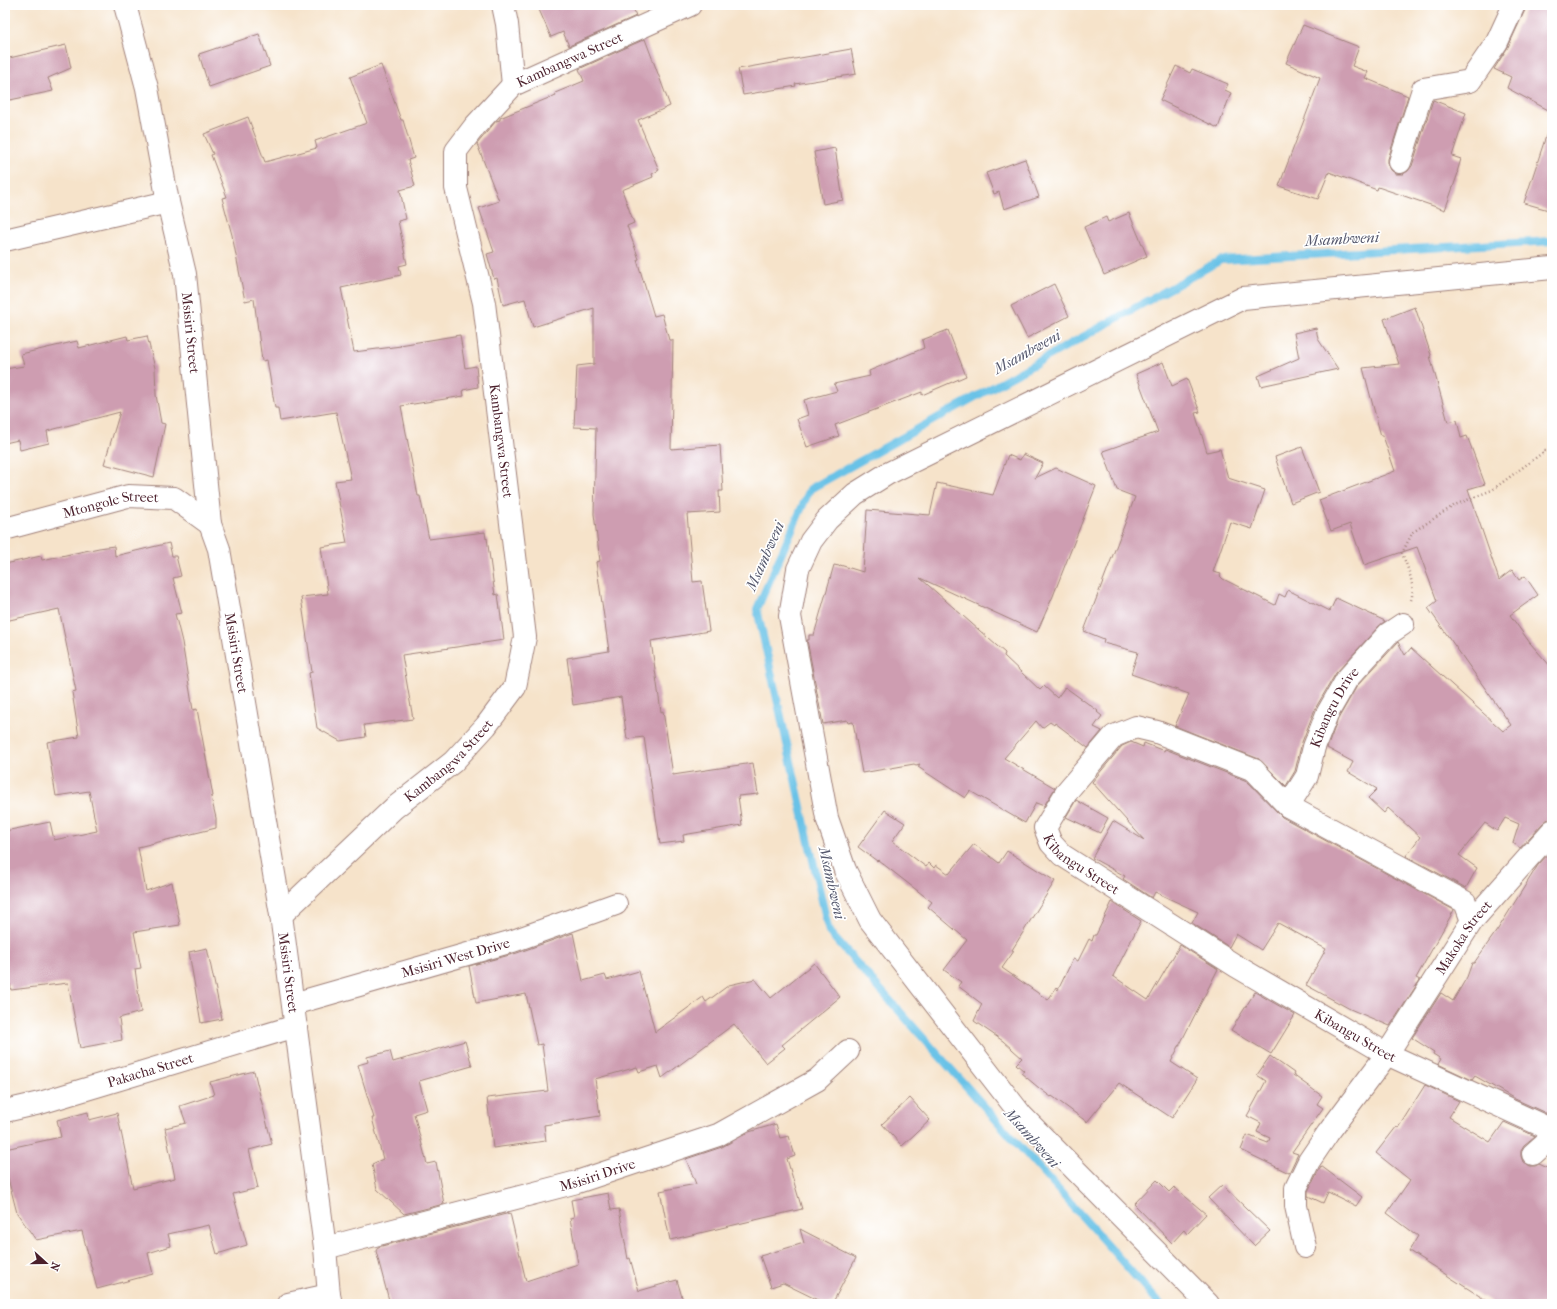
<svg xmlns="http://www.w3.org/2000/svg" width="1557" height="1309" font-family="'IM FELL French Canon',serif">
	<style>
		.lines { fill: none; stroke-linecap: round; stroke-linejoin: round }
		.stream { stroke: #69c2e7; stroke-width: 8 }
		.building { fill: #ce9db1 }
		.minor-casing { stroke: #a0817a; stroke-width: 24 }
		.path { stroke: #a0817a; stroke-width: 2.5; stroke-dasharray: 1 3; stroke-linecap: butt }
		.minor { stroke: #fff; stroke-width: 22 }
		.labels { text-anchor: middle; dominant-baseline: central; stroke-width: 3.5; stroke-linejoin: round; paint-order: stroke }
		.street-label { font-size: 14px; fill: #4a1f2b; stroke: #fff }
		.water-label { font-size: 15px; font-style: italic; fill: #55586d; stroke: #fff }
	</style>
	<rect width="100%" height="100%" fill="#fff"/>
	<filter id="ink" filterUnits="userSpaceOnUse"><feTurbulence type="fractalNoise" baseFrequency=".025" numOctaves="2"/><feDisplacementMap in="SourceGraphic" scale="8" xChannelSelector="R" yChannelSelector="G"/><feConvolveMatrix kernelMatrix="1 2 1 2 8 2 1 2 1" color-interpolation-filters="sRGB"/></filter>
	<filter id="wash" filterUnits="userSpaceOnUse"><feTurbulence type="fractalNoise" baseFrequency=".012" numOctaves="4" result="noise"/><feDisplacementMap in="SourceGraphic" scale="16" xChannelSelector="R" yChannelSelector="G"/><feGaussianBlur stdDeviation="0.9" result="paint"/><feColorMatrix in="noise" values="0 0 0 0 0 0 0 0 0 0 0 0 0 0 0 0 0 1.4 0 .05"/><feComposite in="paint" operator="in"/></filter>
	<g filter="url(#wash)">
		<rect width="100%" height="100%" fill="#f6e3ca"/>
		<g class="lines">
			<path class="stream" d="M1160 1304 829 932 757 609 810 489 1221 260 1552 241"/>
		</g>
		<g id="blocks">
			<path class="building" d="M537 5H632L636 16 569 46 563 32 551 37Z
				M1526 5H1552V112L1507 88 1511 77 1494 69 1508 47 1525 10Z
				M1303 25 1359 47 1352 66 1368 72 1365 78 1408 96 1388 159V164L1391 170 1396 174H1403L1408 171 1412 166 1433 100 1466 113 1452 156 1461 159 1457 172 1458 173 1445 210 1378 187 1377 190 1329 172 1318 199 1279 186 1320 78 1286 63Z
				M259 34 270 66 209 87 199 54Z
				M645 39 670 106 638 120 659 170 652 174 653 177 622 190 634 223 627 226 639 259 637 260 654 316 662 314 669 340H673L671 449 720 445 723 491H719L720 512 687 514 693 582 702 581 709 631 651 641 661 712 663 711 673 775 753 763 758 794 738 796 742 825 683 835 684 841 660 844 644 737 627 739 621 697 573 705 567 658 609 651 596 562 600 561 594 514 596 428 574 427 577 366 594 364V308L533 327 525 299 503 305 497 278 494 279 487 254 494 252 479 208 499 201 477 144 496 121 500 120V118L556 95 555 93 584 81 579 69Z
				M66 45 71 68 48 78 53 91 10 100 5 79V59Z
				M851 49 856 74 795 84 796 86 743 95 738 69Z
				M381 65 401 120H403L414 158 408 160 415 186 400 190 406 219 398 221 407 264 399 266 401 275 341 288 354 352 401 346 400 345 460 335 465 368 476 366 478 387 463 390 464 396 401 406 418 496H420L429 539 485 532 486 539 487 538 495 595 498 594 504 640 402 655 413 719 364 725 366 737 340 741 317 728 309 673 312 672 301 597 328 594 321 547 347 543 335 481 351 479 336 412 280 421 278 408H275L267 360 262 361 254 299 245 301 232 235 222 198 227 197 211 155 213 154 204 134 248 117 265 162 317 148 315 141 367 123 350 77Z
				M1176 66 1190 73 1192 69 1228 84 1225 90 1231 93 1218 128 1160 100Z
				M1548 130 1552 131V211L1524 203Z
				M835 148 843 200 823 204 814 152Z
				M1025 159 1039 197 1004 209 999 192 994 194 986 173Z
				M1129 213 1147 256 1104 275 1084 227 1106 217 1108 222Z
				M1054 284 1069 316 1027 338 1011 306Z
				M1415 307 1431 355 1430 356 1448 422 1457 420 1461 438 1467 436 1485 484 1468 489 1499 580 1512 570 1519 580 1525 576 1538 595 1510 615 1530 643 1552 668V819H1548L1543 823 1520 848 1513 843 1519 824 1505 818 1497 831 1485 823 1459 855 1477 868 1466 888 1406 856 1420 837 1388 808 1384 813 1368 798 1377 789 1348 772 1353 762 1327 748 1338 719 1357 686 1398 642 1405 655 1411 648 1503 731 1511 725 1428 608 1437 601 1417 547 1364 565 1350 524 1331 531 1319 500 1395 471 1383 436H1381L1363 368 1399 364 1384 319Z
				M1316 328 1318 339 1338 369 1261 386 1258 376 1299 358 1294 333Z
				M948 330 966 376 922 395V392L835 425 839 436 807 447 797 419 808 415 804 400 837 391 834 384 870 376 869 371 924 348 922 340Z
				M127 336 128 340 147 336 155 368 156 395 161 423 165 424 154 477 104 464 120 412 47 431 49 443 20 450 18 440 5 443V369L24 366 21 354 77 341 79 348Z
				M1163 362 1172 386 1187 379 1200 412 1195 413 1207 452 1220 449 1228 478 1265 490 1252 529 1230 522 1213 572 1221 574 1220 576 1223 579 1275 605 1279 594 1285 597 1288 590 1330 611 1336 598 1385 621 1379 626 1336 673 1315 709 1302 742 1295 771 1286 786 1259 759 1175 726 1189 694 1131 674 1138 652 1103 643 1104 639 1084 631 1135 497 1117 490 1103 451 1158 432 1136 374Z
				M1302 447 1319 492 1291 503 1275 457Z
				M1023 454 1043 463 1035 478 1056 468 1096 486 1053 596 1037 632 920 578 1005 653 1004 656 1040 690 1044 686 1057 698 1065 687 1098 711 1097 712 1102 716 1094 727 1102 731 1088 748 1055 723 1054 725 1050 722 1042 728 1036 721 1004 758 1055 788 1044 806 1036 803 1025 823 970 791 965 798 918 767 920 764 916 765 914 764 862 773 853 722 848 723 847 720 823 724 807 640H809V635H814L834 565 839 566 840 565 863 572 867 510 930 515 937 483 993 495 1008 455 1020 460Z
				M169 543 172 556H176L181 576 173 578 182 613 175 614 182 642 193 710 197 709 213 796 211 797 216 818V828L138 847 146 891 172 882 180 925 134 932 141 968 135 969 141 1012 119 1018 122 1040 80 1048 68 983 11 990 10 984 5 985V831L50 822 54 840 97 831 89 791 56 796 47 742 79 737 72 692 76 691 59 609 5 621V564L41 556 42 560 99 548 114 546 115 556Z
				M1131 742 1143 747 1144 743 1164 751 1165 749 1247 781 1282 817 1454 910 1416 978 1420 980 1390 1026 1350 1009 1306 985 1326 949 1278 923 1261 950 1236 934 1229 947 1192 923 1198 912 1155 892 1152 898 1123 879 1125 876 1092 858 1113 821 1144 840 1092 782 1122 746Z
				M1076 800 1108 818 1100 833 1066 817Z
				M885 810 905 823 892 841 926 867 929 863 934 868 936 865 949 874 974 844 999 863 1007 851 1055 881 1012 950 1014 951 1002 968 1048 1000 1056 988 1058 990 1073 959 1078 961 1089 939 1092 941 1094 935H1096L1112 902 1141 921 1113 976 1148 1000 1180 945 1218 969 1171 1062 1197 1079 1172 1118 1119 1083 1087 1122 1052 1096 1051 1097 1039 1088 1021 1073 1024 1071 1016 1064 1022 1058 1003 1041 974 1021 982 1004 958 986 961 982 944 970 967 940 928 907 932 902 878 860 877 861 858 847Z
				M1552 850V1111L1550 1115 1515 1099 1475 1076 1472 1080 1438 1064 1441 1059 1433 1054 1434 1052 1412 1038 1441 993 1453 1001 1467 977 1472 963H1474L1498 929 1538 865Z
				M573 933 583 981 605 975 607 980 639 971 655 1032 703 997 706 1002 729 985 755 979 771 998 814 963 840 997 782 1045 785 1048 766 1063 734 1024 662 1078 658 1066 639 1072 637 1067 595 1079 600 1116 544 1125 546 1141 493 1148 487 1098 548 1091 542 1044 537 1045 526 994 476 1003 469 966 517 953Z
				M207 948 222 1019 201 1023 189 952Z
				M1255 992 1295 1015 1271 1054 1231 1030Z
				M465 1041 472 1066 419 1081 427 1110 414 1114 427 1164 436 1162 444 1204 404 1214 377 1189 372 1164 383 1159 372 1118H374L358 1065 368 1062 367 1057 390 1051 393 1062Z
				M1270 1056 1294 1073 1293 1075 1322 1096 1317 1104 1323 1108 1292 1152 1298 1154 1289 1173 1241 1150 1247 1135 1268 1143 1270 1138 1257 1132 1261 1123 1247 1116 1266 1081 1257 1075Z
				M254 1071 272 1144 249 1150 258 1188 233 1194 247 1245 217 1254 209 1225 168 1234 171 1246 148 1253 153 1274 97 1289 82 1231 36 1240 17 1213 5 1167V1149L61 1137 57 1120 88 1112 89 1120 117 1113 133 1188 175 1178 165 1128 186 1123 180 1106 214 1095 210 1082Z
				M1425 1085 1459 1101 1449 1117 1490 1142 1504 1122 1535 1136 1524 1145 1521 1150V1156L1523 1162 1529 1166H1535L1539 1164 1552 1170V1304H1492L1409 1251 1418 1236 1387 1213 1410 1180 1376 1153 1397 1126 1398 1128Z
				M910 1098 930 1120 902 1146 882 1124Z
				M776 1124 780 1138 789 1136 795 1156 787 1159 802 1209 670 1240 660 1191 696 1184 686 1159 722 1147 749 1132Z
				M1321 1166 1362 1197 1356 1206 1328 1192 1323 1203 1308 1196V1191Z
				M1157 1180 1169 1192 1174 1187 1206 1214 1187 1234 1184 1230 1172 1243 1134 1204Z
				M1222 1185 1270 1231 1254 1246 1208 1198Z
				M608 1193 611 1210 619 1209 628 1259 630 1258 639 1291 677 1280 684 1304H390L376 1251 378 1247 510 1213 526 1281 578 1264 570 1218 574 1217 571 1200Z
				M800 1229 856 1258 832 1304H826L783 1283 771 1287 760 1256 804 1243Z"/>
		</g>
	</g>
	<g filter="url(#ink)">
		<use href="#blocks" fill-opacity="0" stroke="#a0817a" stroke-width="1"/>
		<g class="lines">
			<g class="minor-casing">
				<g id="minor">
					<path id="s1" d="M125 5 147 88 168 202 185 274 210 524 219 549 281 915 325 1248 329 1295 331 1304"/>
					<path d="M503 5 507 24 513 85"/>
					<path d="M1400 162 1423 89 1470 81 1497 42 1514 5"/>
					<path d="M5 240 168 202"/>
					<path id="s2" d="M5 529 128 496 174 498 210 524"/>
					<path id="s3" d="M1288 806 1307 776 1314 747 1327 714 1347 679 1388 634 1403 624"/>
					<path id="s4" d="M281 915 394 808 453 762 486 726 515 687 525 637 484 303 456 188V151L475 126 513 85 690 5"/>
					<path id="s5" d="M1472 921 1465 902 1288 806 1254 770 1157 732 1136 727 1114 736 1068 790 1045 828 1051 843 1062 855 1236 966 1387 1054 1552 1130"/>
					<path id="s6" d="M293 1004 513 941 616 904"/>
					<path id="s7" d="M5 1111 40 1103 296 1026"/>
					<path d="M1533 1154 1552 1137"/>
					<path id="s8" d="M1305 1247 1296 1206V1188L1309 1161 1328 1133 1387 1054 1472 921 1552 831"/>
					<path id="s9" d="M325 1248 577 1182 718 1135 817 1080 848 1051"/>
					<path d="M288 1304 329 1295"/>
					<path d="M1208 1304 1022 1116 870 920 845 870 827 818 790 616 798 569 811 541 827 520 855 494 887 474 1243 298 1552 268"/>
				</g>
			</g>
			<path class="path" d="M1411 600C1416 585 1407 567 1402 553L1413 532 1455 505 1492 490 1545 451 1552 450"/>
			<use href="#minor" class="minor"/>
		</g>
	</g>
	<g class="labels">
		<g class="street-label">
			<text stroke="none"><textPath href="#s4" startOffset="1020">Kambangwa Street</textPath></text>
			<text stroke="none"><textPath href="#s1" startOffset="335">Msisiri Street</textPath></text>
			<text transform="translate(501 441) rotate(83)">Kambangwa Street</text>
			<text stroke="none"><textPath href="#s2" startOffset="109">Mtongole Street</textPath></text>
			<text stroke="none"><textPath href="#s1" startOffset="659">Msisiri Street</textPath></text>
			<text stroke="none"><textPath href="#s3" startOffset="110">Kibangu Drive</textPath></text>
			<text stroke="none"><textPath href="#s4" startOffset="228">Kambangwa Street</textPath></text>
			<text stroke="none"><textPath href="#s5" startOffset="589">Kibangu Street</textPath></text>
			<text stroke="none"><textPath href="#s8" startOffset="362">Makoka Street</textPath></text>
			<text stroke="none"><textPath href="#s6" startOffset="169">Msisiri West Drive</textPath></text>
			<text stroke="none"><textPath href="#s1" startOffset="983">Msisiri Street</textPath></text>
			<text stroke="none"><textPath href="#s5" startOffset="913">Kibangu Street</textPath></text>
			<text stroke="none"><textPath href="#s7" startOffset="151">Pakacha Street</textPath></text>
			<text stroke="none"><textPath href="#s9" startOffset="282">Msisiri Drive</textPath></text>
		</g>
		<g class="water-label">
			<text transform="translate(1342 239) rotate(-3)">Msambweni</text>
			<text transform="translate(1027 352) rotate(-29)">Msambweni</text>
			<text transform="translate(765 556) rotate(-66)">Msambweni</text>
			<text transform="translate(832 883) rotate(77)">Msambweni</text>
			<text transform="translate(1032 1138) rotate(48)">Msambweni</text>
		</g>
	</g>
	<rect width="1557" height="1309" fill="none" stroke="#fff" stroke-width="20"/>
	<g transform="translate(46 1263) rotate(111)" stroke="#ffffff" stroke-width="3" paint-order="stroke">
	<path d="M0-3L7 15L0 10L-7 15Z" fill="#4a1f2b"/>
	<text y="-6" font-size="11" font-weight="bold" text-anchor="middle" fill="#4a1f2b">N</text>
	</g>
</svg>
